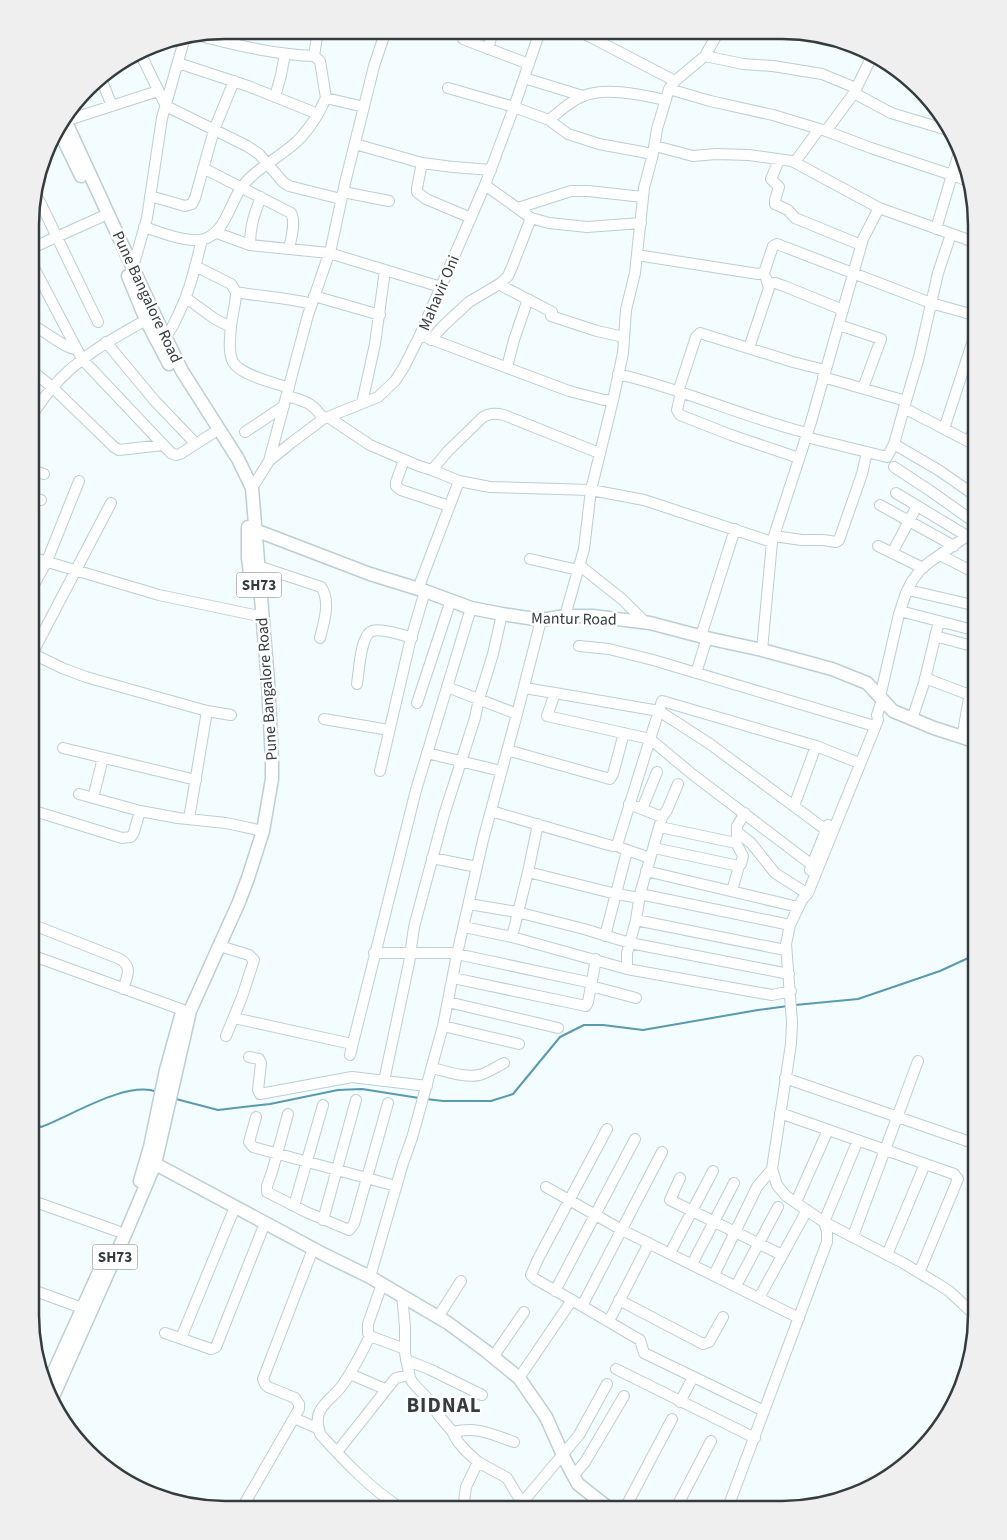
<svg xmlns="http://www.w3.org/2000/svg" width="1007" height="1540" font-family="'Source Sans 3',sans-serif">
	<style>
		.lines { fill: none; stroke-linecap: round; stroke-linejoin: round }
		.stream { stroke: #589aae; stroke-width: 2 }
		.minor-casing { stroke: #bacfd6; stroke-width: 12 }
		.major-casing { stroke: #bacfd6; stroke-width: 15 }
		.minor { stroke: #fff; stroke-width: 10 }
		.major { stroke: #fff; stroke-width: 12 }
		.labels { text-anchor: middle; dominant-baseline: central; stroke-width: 5; stroke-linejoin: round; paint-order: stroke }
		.shield { fill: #fff; stroke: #717679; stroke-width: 1 }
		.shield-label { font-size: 15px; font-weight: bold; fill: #343c3f }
		.street-label { font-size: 16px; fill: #343c3f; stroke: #fff }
		.district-label { font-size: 21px; font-weight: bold; letter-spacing: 1px; fill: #343c3f; stroke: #fff }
		.rim { fill: none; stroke: #343c3f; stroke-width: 2.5 }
	</style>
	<rect width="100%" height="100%" fill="#f3fcff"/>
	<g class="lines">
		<path class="stream" d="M795 1005 858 999 940 971 977 954
			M176 1099 218 1110 270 1104 338 1090 362 1089 419 1098
			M426 1099 443 1101H491L513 1094 560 1037 584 1025H603L643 1030 758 1010 788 1006
			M30 1118 41 1127C71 1116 127 1080 157 1092"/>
		<g class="minor-casing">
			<path id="minor" d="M579 31 675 81
				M463 39 529 64
				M488 49 493 31
				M140 53 166 106 247 146 259 154 283 182 289 186 341 199
				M314 56 318 30
				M705 56 743 64 773 66 822 74 856 88
				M178 63 248 86 318 114 326 98 320 61 314 56C271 54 237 45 196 35
				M100 76 112 106
				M524 78 583 96
				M448 88 514 107 549 120 568 134 599 144 653 154
				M669 89 710 101 773 115 826 131 871 148 952 175 936 229
				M854 93 873 54
				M275 97 281 75 285 54
				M326 98 364 107
				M549 120C559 112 569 102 581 97 604 86 642 95 665 100
				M65 121 158 91
				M826 131 854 93 891 113 951 131
				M355 144 422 163 453 167 491 170
				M655 146 693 156 716 154 749 155 792 161 879 208 977 243
				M961 147 952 175 968 181
				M779 160 771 179 779 187 775 200V204L788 210 795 218 861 245
				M795 162 819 129
				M422 163 417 188V192L426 199 471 218
				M203 168 291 213C296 223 291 238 289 249
				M485 185 531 218 549 223 587 227 641 223
				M343 192 389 201
				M150 196 185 206 192 204 195 198 214 130 234 81
				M39 200 98 322
				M518 208 571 191H588L643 197
				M144 227C160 232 189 244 204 239 224 234 230 204 241 188 255 169 277 159 294 144 304 136 311 125 318 114
				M217 233 250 245 329 253 441 287
				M250 245C250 226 254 215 261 197
				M32 248 101 217
				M637 255 758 274 763 273 765 270 773 246 777 244 931 303 977 316
				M32 264 82 359 171 453 176 455 180 454 213 433
				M195 266 231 284 236 292C236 304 232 315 231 327 230 337 228 353 233 362 240 375 275 383 289 388
				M133 267 147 218 162 118 185 37
				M769 284 775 283 784 286 843 310
				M504 287 552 312
				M236 292C262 297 286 297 312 304
				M314 296 380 315
				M186 298 215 319 231 327
				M551 316 597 331 624 337
				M32 325C44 330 66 350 77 349
				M839 325 881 339 863 388
				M420 335 569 391 604 400H613
				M165 337C172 330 175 321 179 313 191 288 195 266 202 240
				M431 340 442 327 469 302 501 283 508 276 512 267 531 218
				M106 342 154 400 196 444
				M749 348 769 288 766 278
				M507 367 514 340 528 299
				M31 370 52 387 114 447 119 450 163 445
				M618 374C683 389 743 417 807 433
				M823 377 906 401
				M678 392 696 337 700 333 793 362 825 370
				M681 393 677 410 680 415 731 435 799 458
				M287 396C304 401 313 402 323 419
				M362 403 375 344 385 270
				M904 408 977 446
				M31 416C38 407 44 397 52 388 77 358 112 339 146 320
				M328 417 370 445 419 466 432 470 459 481 490 487 591 490 644 500 772 542
				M944 429 977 328
				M245 432 284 406
				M806 437 887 457 894 444 906 401 919 357 938 273 951 234
				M969 441 977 423
				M894 444 940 471 977 497
				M404 460 396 482V486L401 490 449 506
				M269 461 308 315 331 248 345 183 374 66 386 30
				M894 467 929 490 977 524
				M31 470 44 474
				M432 470 448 451 483 417C490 413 495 413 504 415L599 453
				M252 488 269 461 291 443 323 419 378 397 395 381 404 367 420 335 485 185 514 107 540 31
				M896 493 967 536
				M31 497 41 500
				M880 505 954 546
				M774 536 802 540H823L836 542 839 540 862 474 867 452
				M878 546 923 568
				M892 553 917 506
				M940 555 977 574
				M31 557 159 595 254 615 262 614
				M530 559 578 570
				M579 565 623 600 645 622
				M258 566 321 587C331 601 324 622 320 638
				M418 589 459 481
				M31 590 47 561 79 481
				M908 590 977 606
				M900 611 977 631
				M565 616 584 549 591 490 613 400 623 353 626 310 635 273 644 188 653 154 657 129 669 89 675 81 705 56 719 31
				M701 636 735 529
				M935 636 972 646 977 649
				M579 646 609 649 653 660 871 725
				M762 650 772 542 811 422 863 239 879 208
				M31 653 62 668 86 677 207 711 231 715
				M32 654 111 503
				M696 673 707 638
				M925 678 967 694 972 691 977 673
				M357 684C359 673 360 636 372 631 381 628 403 635 412 638
				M447 687 517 714
				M524 688 555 693
				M880 697 899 614 906 593 912 581 921 569 931 561 977 529
				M417 703 451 600
				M914 713 924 683 939 621
				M324 719 389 730
				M963 732 970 693
				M63 748 196 780
				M507 750 610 779 613 774 624 733
				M427 753 501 771
				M380 771 410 642 425 591
				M79 794 140 811 178 818 226 823 263 831
				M93 798 103 758
				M794 806 816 746
				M642 809 657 772
				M31 810 122 838 131 837 134 832 140 811
				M491 811 612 846H616L618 842 650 739 659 711 555 693 547 716 650 739 692 774 812 865
				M662 817 667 810 678 784
				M189 819 207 711
				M538 824 528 872 616 894 640 898
				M826 830 710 744 659 711 662 701 816 746 854 761
				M737 832 751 843 775 873 803 891
				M737 837V826L745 813
				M621 848 650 858
				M654 848 739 866 741 864 743 856 736 843 660 827
				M432 858 477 867
				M810 870 828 825
				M646 871 798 907
				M732 891 739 866
				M640 894 790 925
				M469 904 517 912 584 929 630 943 789 974
				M636 920 785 950
				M31 924 120 959C133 967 127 977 123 989
				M464 927 512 937 627 969 772 995 791 991
				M605 936 627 851
				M512 937 528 872
				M220 946 249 955 254 960 242 997 226 1036
				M374 953H452L592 983
				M31 955 183 1010
				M627 969V953L636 920 640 894 662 817 629 804
				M453 978 586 1006 588 1002 596 959
				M591 986 636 998
				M448 1002 558 1028
				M234 1018 352 1044
				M443 1026 519 1044
				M350 1055 416 790 471 608
				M249 1057 259 1059 261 1063 258 1090 260 1094 352 1077 427 1086
				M432 1068C446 1071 464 1078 479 1075 488 1073 496 1067 504 1063
				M785 1078 967 1141
				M384 1081 409 963 414 927 444 815 475 718 479 699 493 654 502 614
				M780 1113 954 1174 958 1179 919 1273
				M288 1114 272 1172 267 1186V1192L306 1212 349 1230 354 1224 388 1103
				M256 1117 249 1142 253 1147 396 1186
				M858 1140 824 1222 903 1263 938 1284 949 1291 977 1317
				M680 1178 670 1200 782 1255
				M546 1187 622 1230 799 1318
				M30 1200 117 1231
				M796 1202 828 1130
				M294 1206 323 1105
				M323 1220 356 1100
				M853 1236 918 1061
				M670 1253 713 1171
				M887 1255 925 1164
				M692 1264 734 1183
				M714 1275 757 1187 772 1169
				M370 1277 403 1163 412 1138 443 1026 457 954 483 840 517 714 541 620
				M382 1284 368 1324V1333L370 1336 405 1349
				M736 1286 778 1207
				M30 1289 82 1308
				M555 1291 635 1139
				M402 1295 405 1327V1353L410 1378 413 1383 430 1401 439 1416 452 1431 458 1442 466 1451 478 1462 507 1478 522 1503
				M759 1298 807 1210
				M572 1300 535 1279 531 1275 538 1259 607 1129
				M619 1300 703 1344 709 1342 723 1317
				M582 1306 640 1340 644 1353 764 1411
				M438 1317 461 1281
				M609 1321 649 1243
				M165 1333 211 1349 216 1347 265 1223
				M370 1336C361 1354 353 1371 341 1387 335 1395 324 1402 320 1411 316 1418 318 1426 320 1434 345 1462 371 1489 402 1509
				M181 1338 235 1207
				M493 1357 524 1312
				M406 1360 429 1369 482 1395
				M616 1369 755 1438
				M350 1374 385 1389
				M519 1378 572 1300 582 1306 662 1152
				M680 1402 693 1377
				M294 1418 319 1429
				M453 1432C477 1426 491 1434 514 1442
				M337 1452 394 1380 396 1378 409 1375
				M573 1476 585 1462 624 1396
				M242 1508 299 1409V1404L295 1398 268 1387 265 1384 263 1379 313 1249
				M463 1509 466 1487 478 1462
				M517 1509 579 1435 607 1384
				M624 1510 672 1419
				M675 1510 711 1441
				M727 1510 827 1242V1231L824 1222 786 1196 777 1185 772 1169 791 1044 792 1022 786 944 790 925 802 900 808 893 878 720 877 715 882 700"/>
		</g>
		<g class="major-casing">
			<path id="major" d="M57 126 81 176
				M128 276 146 320 169 364
				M248 527V558L252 589
				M255 530 370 574 425 591 471 608 502 614 541 620 565 616H592L650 623 707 638 762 650 832 669 867 683 893 711 934 728 977 742
				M148 1160 325 1255 370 1277 448 1323 486 1351 519 1378 546 1417 566 1462 578 1484 611 1510
				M140 1181 150 1147 166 1070 181 1016
				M45 1391 108 1252
				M51 1401 127 1230 155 1164 190 1011 239 902 248 878 263 831 272 779V760L268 682 252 488 238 459 182 371 156 318 64 118"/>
		</g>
		<use href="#minor" class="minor"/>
		<use href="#major" class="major"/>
	</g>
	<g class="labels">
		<g class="shield">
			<rect x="236.5" y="572.5" width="45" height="25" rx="4"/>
			<rect x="92.5" y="1244.5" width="45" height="25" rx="4"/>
		</g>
		<g class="shield-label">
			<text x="259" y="585">SH73</text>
			<text x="115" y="1257">SH73</text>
		</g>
		<g class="street-label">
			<text transform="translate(439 293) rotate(-67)">Mahavir Oni</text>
			<text transform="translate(147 297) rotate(65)">Pune Bangalore Road</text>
			<text transform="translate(574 619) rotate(1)">Mantur Road</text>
			<text transform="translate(267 689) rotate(-94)">Pune Bangalore Road</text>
		</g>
		<g class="district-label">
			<text x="444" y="1405">BIDNAL</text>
		</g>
	</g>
	<path d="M0 0H1007V1540H0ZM225 39H782A186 186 0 0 1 968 225V1315A186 186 0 0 1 782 1501H225A186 186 0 0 1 39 1315V225A186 186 0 0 1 225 39Z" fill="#efeff0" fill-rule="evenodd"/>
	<path class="rim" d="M225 39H782A186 186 0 0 1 968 225V1315A186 186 0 0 1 782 1501H225A186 186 0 0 1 39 1315V225A186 186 0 0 1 225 39Z"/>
</svg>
